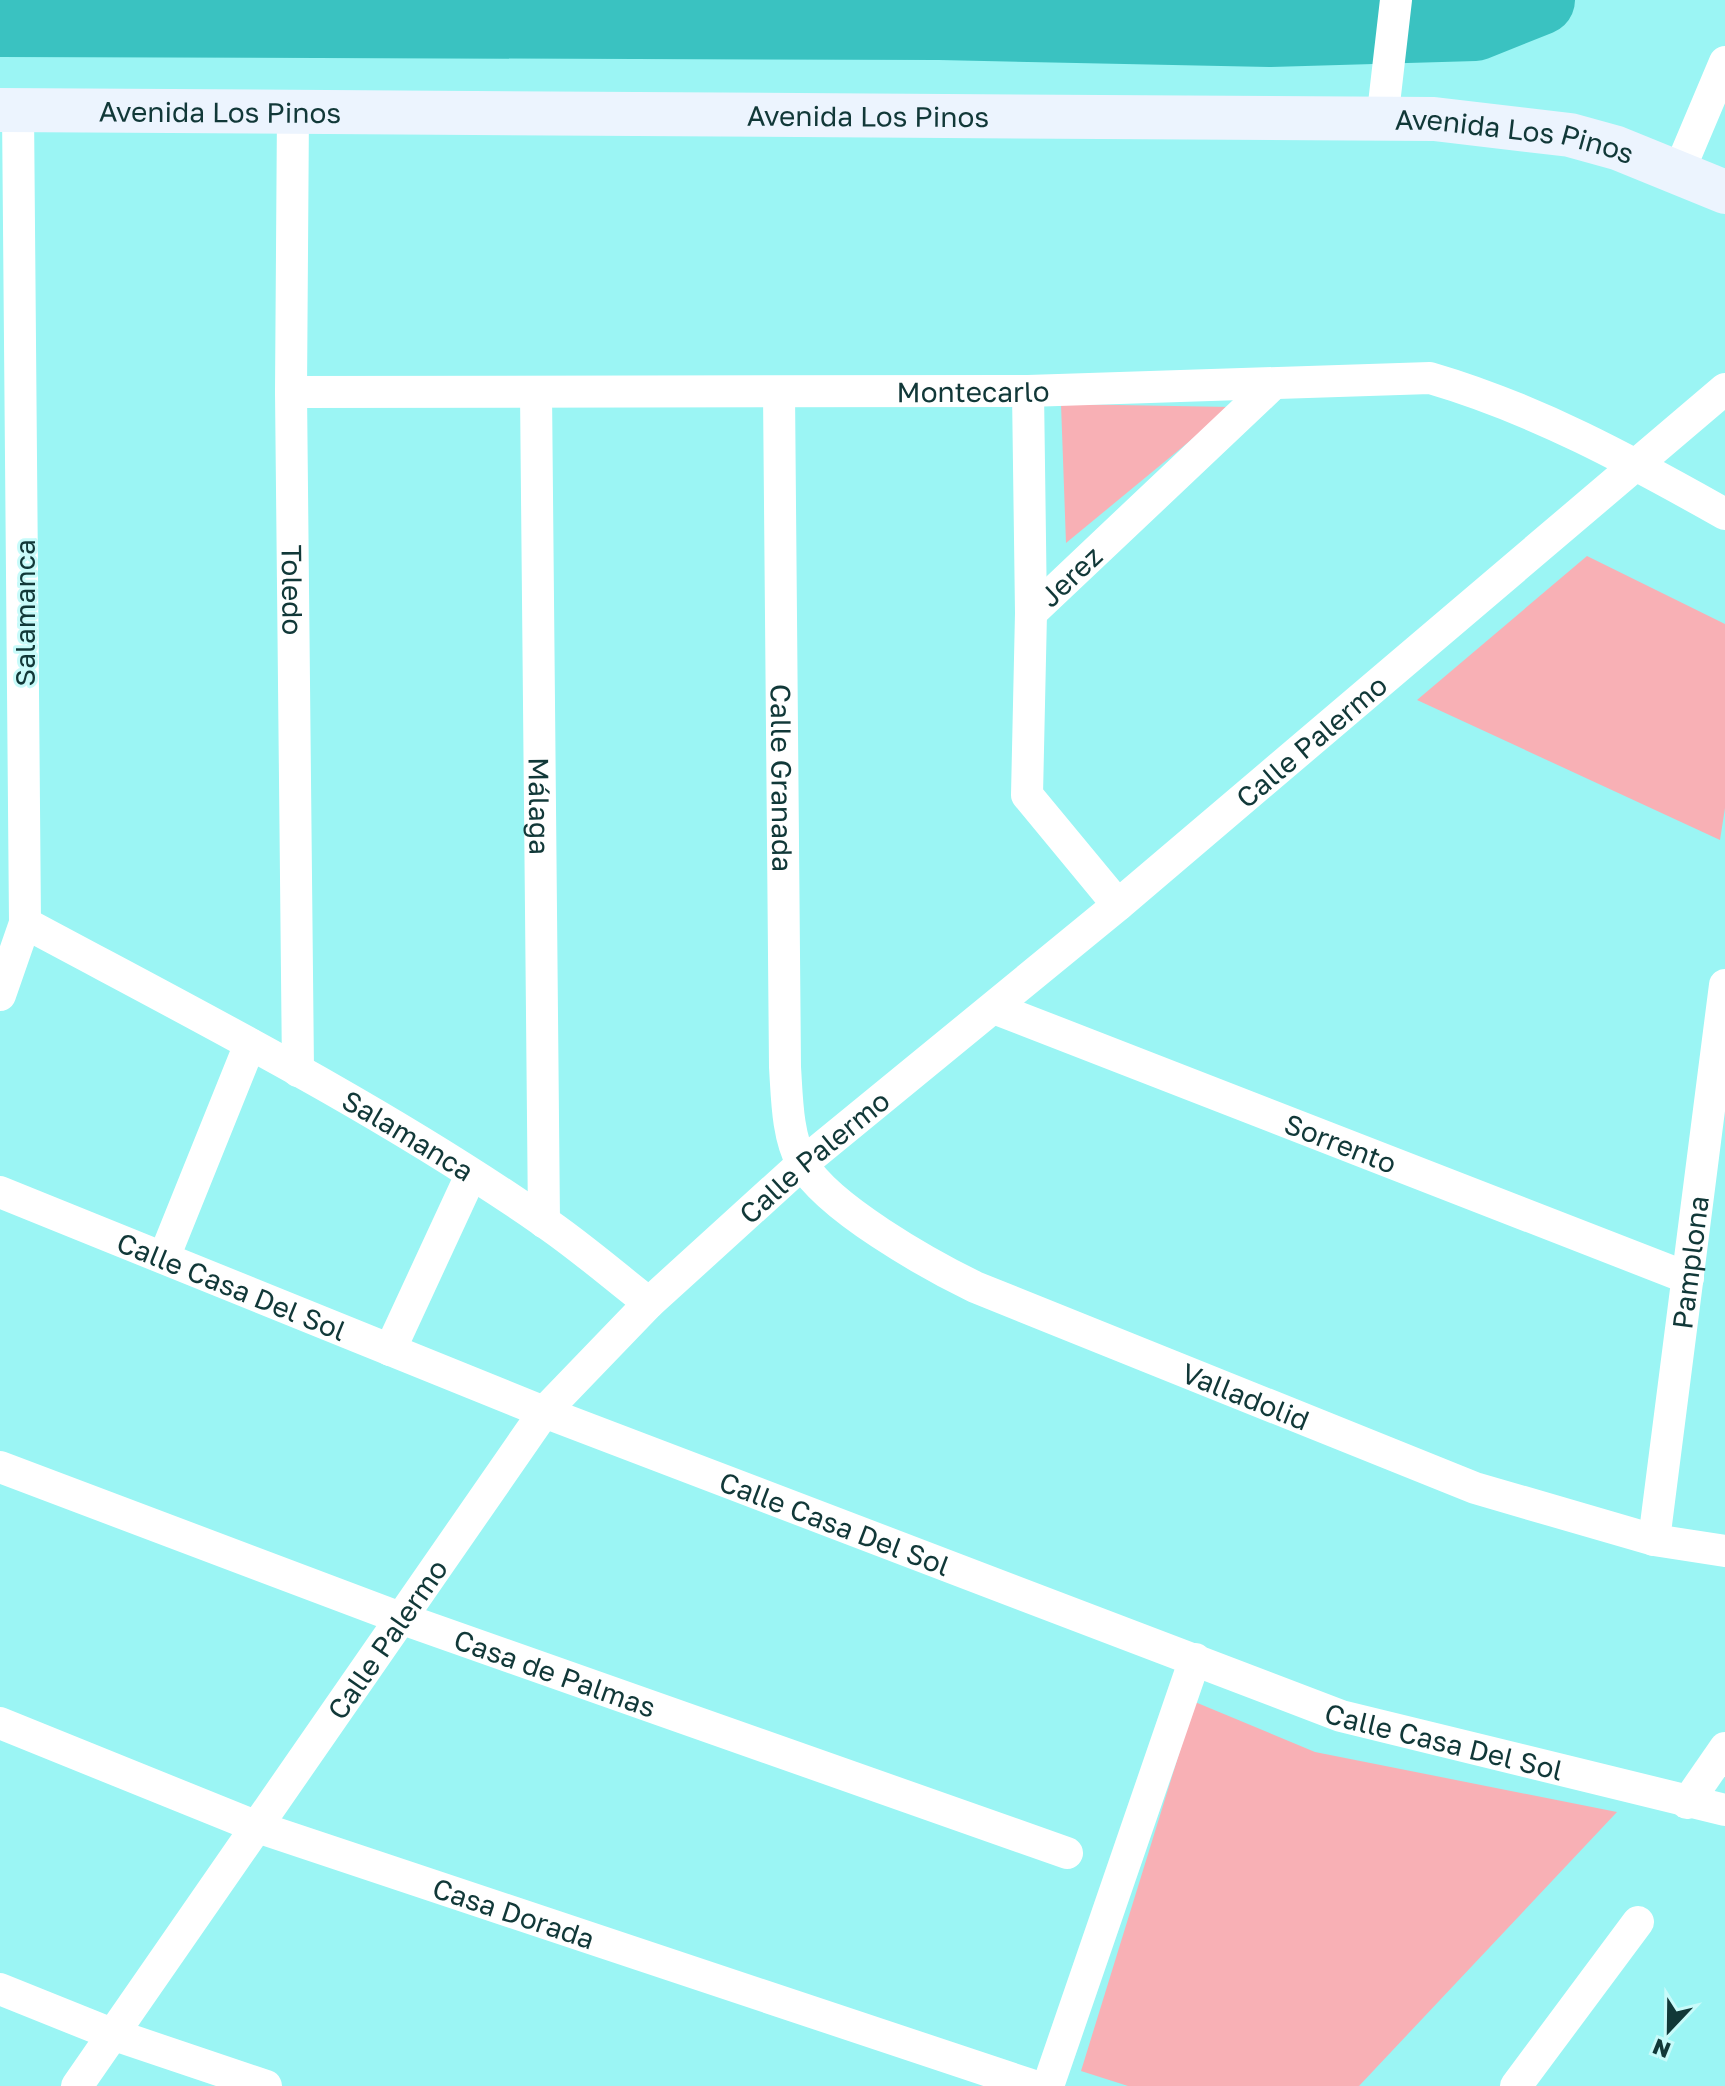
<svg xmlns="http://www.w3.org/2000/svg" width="1725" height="2086" font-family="'Golos Text',sans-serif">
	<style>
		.green { fill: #f8b0b5 }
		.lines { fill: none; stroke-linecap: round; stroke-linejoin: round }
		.river { stroke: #3ac2c1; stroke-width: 70 }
		.street { stroke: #fff; stroke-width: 32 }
		.secondary { stroke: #ecf4fe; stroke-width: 44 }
		.labels { text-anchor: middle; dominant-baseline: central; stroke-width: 6; stroke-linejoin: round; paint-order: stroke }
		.street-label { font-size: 28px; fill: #113838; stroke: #c8fbfa }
	</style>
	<rect width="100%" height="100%" fill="#9bf5f4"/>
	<path class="green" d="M1061 404 1231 407 1066 543Z
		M1587 556 1725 624V808L1720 840 1417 700Z
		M1195 1702 1315 1752 1617 1812 1359 2086H1128L1081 2071Z"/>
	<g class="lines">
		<path class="river" d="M0 22 939 25 1270 32 1475 26 1540 0"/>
		<g class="street">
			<path id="s1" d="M293 110 291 392 298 1071"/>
			<path d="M1382 121 1396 0"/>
			<path d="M1679 171 1725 62"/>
			<path d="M1028 391 1031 613 1027 795 1118 905"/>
			<path id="s2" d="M291 392 1028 391 1430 378C1536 409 1629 460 1725 514"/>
			<path id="s3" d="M536 392 544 1222"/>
			<path id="s4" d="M779 392 785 1067C787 1097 787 1136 802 1163 828 1208 928 1264 975 1287L1475 1488 1654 1540 1725 1551"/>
			<path id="s5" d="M1031 613 1271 386"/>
			<path id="s6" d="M25 923C200 1017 380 1108 543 1221 580 1246 614 1276 649 1303"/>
			<path d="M0 995 25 923 18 110"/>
			<path id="s7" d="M994 1008 1688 1278"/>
			<path id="s8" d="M0 1192 544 1412 1341 1716 1725 1810"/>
			<path d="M165 1255 250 1044"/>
			<path d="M390 1350 471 1175"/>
			<path id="s9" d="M0 1467 403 1619 1067 1853"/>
			<path id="s10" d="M1654 1540 1725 985"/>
			<path id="s11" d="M0 1723 257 1827 1034 2086"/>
			<path d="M1687 1803 1725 1748"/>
			<path d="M0 1989 112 2034 266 2086"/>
			<path id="s12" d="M77 2086 544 1412 649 1303 803 1163 1118 905 1725 389"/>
			<path d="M1048 2086 1195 1659"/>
			<path d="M1516 2086 1638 1922"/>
		</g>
		<path class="secondary" id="s13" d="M0 110 1434 119 1570 135 1617 148 1725 192"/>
	</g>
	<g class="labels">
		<g class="street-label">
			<text stroke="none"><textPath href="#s13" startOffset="220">Avenida Los Pinos</textPath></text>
			<text stroke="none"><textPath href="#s13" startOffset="868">Avenida Los Pinos</textPath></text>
			<text stroke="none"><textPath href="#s13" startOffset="1516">Avenida Los Pinos</textPath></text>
			<text stroke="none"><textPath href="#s2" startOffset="682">Montecarlo</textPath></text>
			<text stroke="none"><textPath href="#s5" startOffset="54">Jerez</textPath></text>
			<text stroke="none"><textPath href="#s1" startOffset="480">Toledo</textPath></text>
			<text transform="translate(24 613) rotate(-90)">Salamanca</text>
			<text stroke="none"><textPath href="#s12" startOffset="1840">Calle Palermo</textPath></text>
			<text stroke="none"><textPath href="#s4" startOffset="386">Calle Granada</textPath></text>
			<text stroke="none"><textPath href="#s3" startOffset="414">Málaga</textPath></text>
			<text stroke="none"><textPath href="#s6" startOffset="438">Salamanca</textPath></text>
			<text stroke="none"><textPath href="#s7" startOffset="372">Sorrento</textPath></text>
			<text stroke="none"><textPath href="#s12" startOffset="1192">Calle Palermo</textPath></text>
			<text stroke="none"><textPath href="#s10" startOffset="280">Pamplona</textPath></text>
			<text stroke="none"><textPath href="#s8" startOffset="250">Calle Casa Del Sol</textPath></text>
			<text stroke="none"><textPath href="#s4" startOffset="1280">Valladolid</textPath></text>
			<text stroke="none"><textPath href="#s8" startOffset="898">Calle Casa Del Sol</textPath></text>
			<text stroke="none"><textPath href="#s12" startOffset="544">Calle Palermo</textPath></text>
			<text stroke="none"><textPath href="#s9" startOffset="592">Casa de Palmas</textPath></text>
			<text stroke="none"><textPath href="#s8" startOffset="1546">Calle Casa Del Sol</textPath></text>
			<text stroke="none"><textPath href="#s11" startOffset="548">Casa Dorada</textPath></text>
		</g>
	</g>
	<g transform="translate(1669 2030) rotate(202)" stroke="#c8fbfa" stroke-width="6" paint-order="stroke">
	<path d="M0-6L14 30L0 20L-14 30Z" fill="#113838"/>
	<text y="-12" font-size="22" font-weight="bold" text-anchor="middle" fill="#113838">N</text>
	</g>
</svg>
